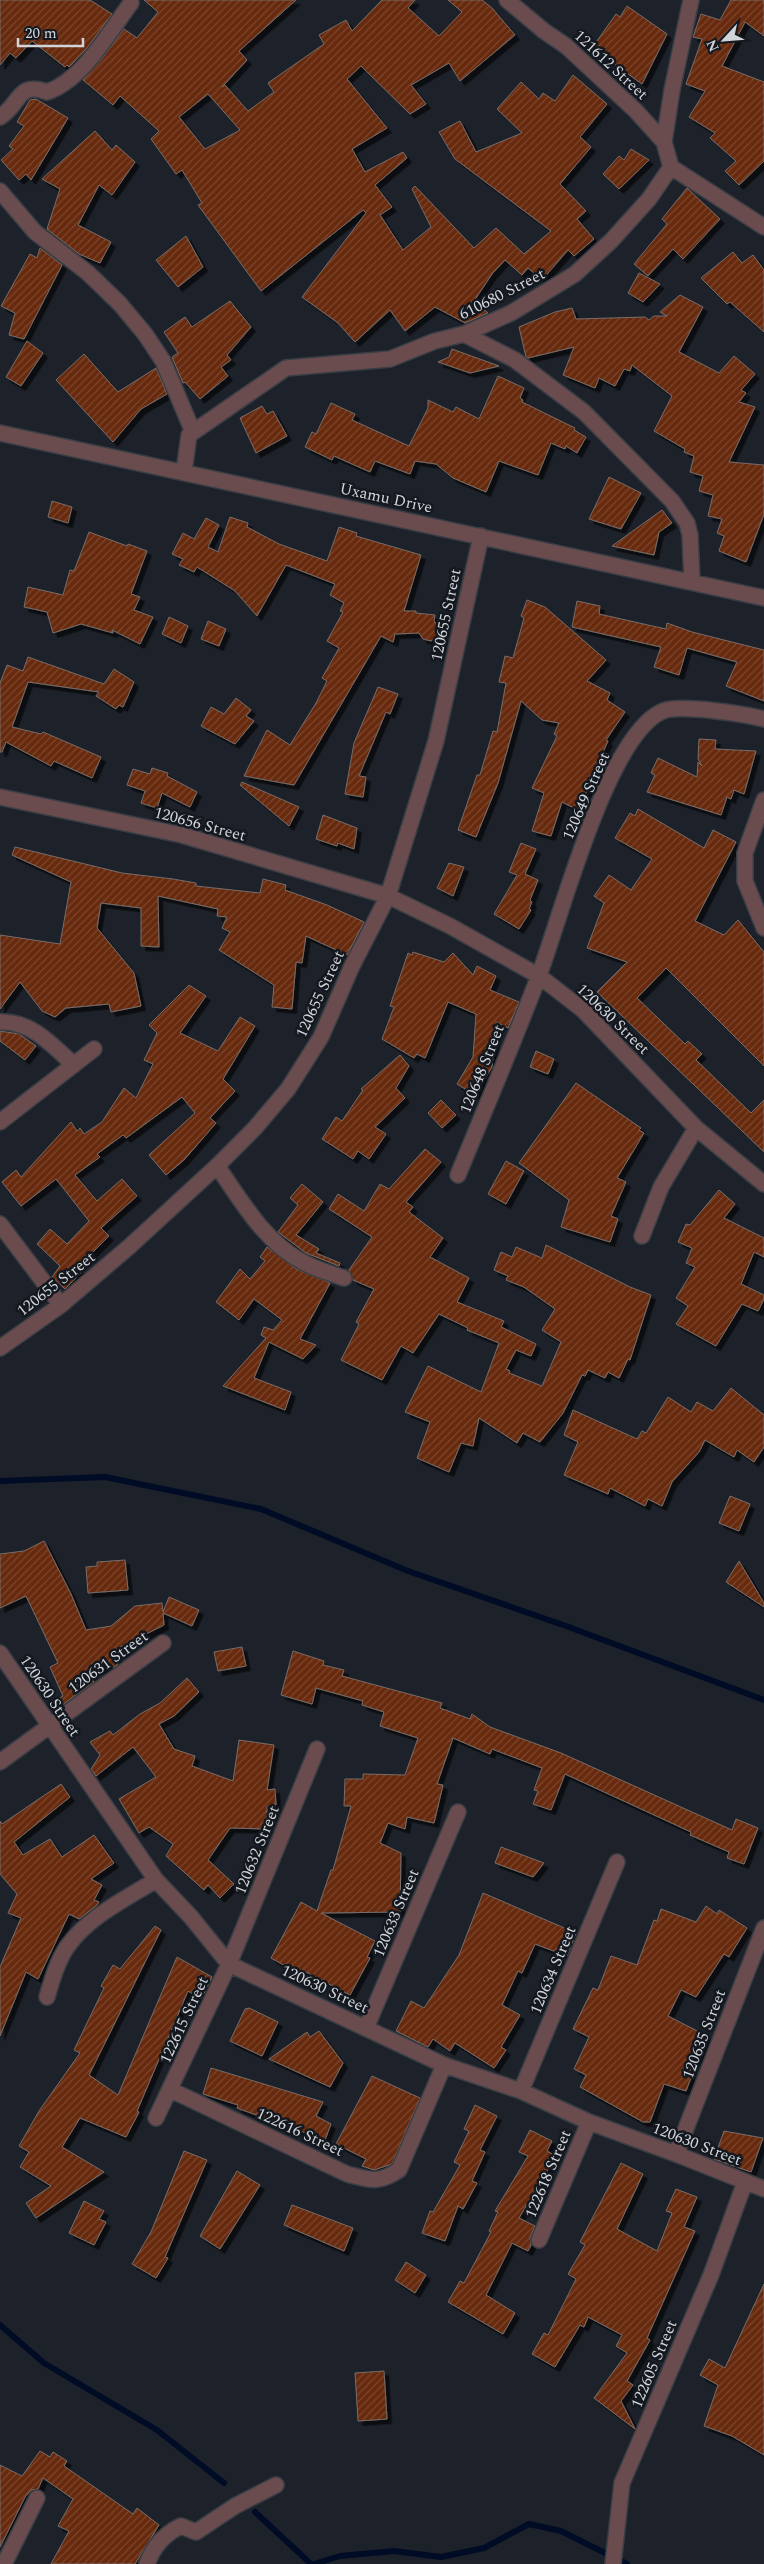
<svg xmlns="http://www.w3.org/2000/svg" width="764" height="2564" font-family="Spectral,serif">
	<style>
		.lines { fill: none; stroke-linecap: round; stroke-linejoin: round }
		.stream { stroke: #000c25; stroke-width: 6 }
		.building { fill: url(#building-hatch); stroke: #786d69; fill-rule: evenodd; filter: url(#shadow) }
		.minor-casing { stroke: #3a3e45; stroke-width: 18 }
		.minor { stroke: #6a4b4e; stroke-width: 15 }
		.labels { text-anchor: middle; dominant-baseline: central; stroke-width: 5; stroke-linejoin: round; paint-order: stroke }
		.street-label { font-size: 16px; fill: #d1d4d9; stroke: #14181f }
	</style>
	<defs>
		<pattern id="building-hatch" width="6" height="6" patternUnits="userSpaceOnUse" patternTransform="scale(1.25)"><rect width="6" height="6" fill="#67290d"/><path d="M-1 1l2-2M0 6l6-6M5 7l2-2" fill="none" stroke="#7c4730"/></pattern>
		<filter id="shadow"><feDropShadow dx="4.5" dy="4.5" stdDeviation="0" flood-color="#0009"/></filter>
	</defs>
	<rect width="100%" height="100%" fill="#1d2129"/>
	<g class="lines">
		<path class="stream" d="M0 1481 105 1477 261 1509 408 1571 566 1626 764 1700
			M0 2325 44 2363 157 2430 224 2483
			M255 2512 311 2564
			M314 2564 340 2556 394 2551 441 2557 484 2548 529 2524 561 2531 627 2564"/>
	</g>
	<path class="building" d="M0 0H90L112 14 87 48 69 67 67 65 65 67 32 41 16 58 10 53 0 65Z
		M144 0H296L239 51 247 60 222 87 225 85 248 111 274 92 268 83 324 44 319 35 346 20 352 31 382 0H415L408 8 439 36 462 12 448 0H482L492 8 515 35 460 81 449 63 411 85 426 104 410 114 361 66 347 79 387 128 352 149 365 172 403 152 407 158 375 185 392 207 380 215 403 250 431 227 412 189 415 186 474 248 496 228 524 254 551 231 455 159 439 132 460 121 476 152 522 133 497 109 521 82 539 99 543 93 555 101 573 75 607 104 580 137 591 147 560 184 586 211 577 219 594 239 574 256 568 250 542 280 528 268 522 275 505 260 492 274 474 301 488 313 465 323 435 307 405 331 390 310 355 342 338 323 302 297 366 213 363 210 261 291 198 205 202 203 182 170 176 174 151 139 159 131 120 96 113 105 83 80 101 60 124 29 137 38 158 12ZM208 94 240 130 205 149 179 117Z
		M731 0H764V36L745 22 722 66 764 82V161L739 185 725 171 736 161 710 138 715 133 689 117 705 91 686 84 702 39 693 37 701 14 720 20Z
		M627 6 667 34 642 84 592 48 616 14 620 17Z
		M36 99 68 118 31 180 26 174 19 180 1 160 13 149 9 146 24 126 17 122 30 100Z
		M95 131 112 150 116 145 135 162 112 195 99 185 78 225 111 242 100 263 79 254 47 229 60 189 42 179Z
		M631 149 649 160 619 189 603 174 619 156 624 160Z
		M687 188 720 219 683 259 673 249 648 276 634 264 667 224 662 219Z
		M186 236 203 267 178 287 156 260Z
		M40 248 62 265 24 339 9 335 15 313 1 306 30 254 37 258Z
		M733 252 742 263 753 255 764 270V332L730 302 727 304 701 278Z
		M639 273 660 284 643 302 628 293Z
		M680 295 703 307 679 352 719 373 734 356 755 374 741 390 746 393 739 402 755 407 729 462 764 465V514L746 562 719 551 724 536 717 533 722 519 708 516 713 495 699 491 703 476 690 472 694 456 684 452 685 449 654 431 672 396 632 365 630 371 624 369 615 386 599 378 595 388 563 375 574 347 528 358 526 357 519 327 555 312 572 308 576 319 645 317 649 320 654 316H667L660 312Z
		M230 301 251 327 227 355 231 360 221 367 228 376 200 399 185 382 183 383 172 357 178 353 164 332 185 317 192 327Z
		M27 341 43 353 21 386 6 377Z
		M452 349 463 353 499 366 470 373 438 362 449 357Z
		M84 354 118 392 156 368 167 394 141 409 113 442 56 380Z
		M498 376 524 388 520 398 523 400 522 402 575 428 574 430 586 437 577 453 566 446 565 449 551 443 538 475 499 461 486 492 453 478 436 464 415 461 410 474 375 461 370 472 334 456 332 460 305 447 312 432 316 434 331 403 355 414 352 420 409 446 428 408V400L453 412 456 407 479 419Z
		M262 406 267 414 273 411 287 436 256 453 240 418Z
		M609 477 641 493 621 529 589 519Z
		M52 501 72 507 68 523 48 517Z
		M662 510 672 523 659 532 654 555 612 546Z
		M230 517 248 523 247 527 279 544 327 561 339 527 357 533 356 536 421 555 404 611H416V613L435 615 434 621 440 628 438 636 431 641 423 639 419 633 395 634 393 642 381 636 294 785 244 776 267 730 290 745 316 703 327 681 322 678 339 648 327 641 343 612 340 611 344 603 330 595 335 584 286 565 257 616 235 591 197 567 194 572 179 565 183 559 172 554 183 533 194 539 206 518 219 525 208 547 218 552Z
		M89 532 127 546 128 544 147 551 131 594 140 597 134 610 153 617 140 644 112 630 113 633 81 624 53 633 47 612 24 607 28 587 63 595 70 570 74 571Z
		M527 600 545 607 606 660 587 681 610 693 607 700 625 712 606 740 608 741 603 752 611 756 600 778 591 775 589 780 591 782 578 810 562 802 551 836 532 831 544 793 532 788 557 736 554 734 559 723 542 720 521 701 498 783 476 837 458 830 477 775H480L493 731 497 732 506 683 499 682 505 656 513 658 524 618 521 616Z
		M577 601 600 606 599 614 666 629 667 623 692 632 764 650V701L726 686 737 662 687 648 679 675 654 667 661 647 572 627Z
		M169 617 188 626 181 643 162 634Z
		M208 621 226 629 219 646 201 639Z
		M28 657 104 684 114 669 134 682 123 707 119 705 116 709 96 696 99 692 28 682 12 727 41 734 43 732 101 757 92 778 54 761 51 766 6 742 2 752H0V683L7 665 23 671Z
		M378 687 398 694 390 714 386 712 359 776 366 777 363 797 345 794 354 743Z
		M236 698 251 710 246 716 254 721 235 744 201 726 211 707 224 714Z
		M699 739 716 740 715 749 756 751 744 794 734 790 731 799 727 797 721 815 647 792 655 775 651 773 658 758 697 777 698 762 702 766 698 759Z
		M152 768 168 773 167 776 197 792 190 807 162 793 157 808 141 803 145 791 127 785 133 769 150 774Z
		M242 782 299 807 289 826 240 785Z
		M638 809 704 848 713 830 736 842 695 921 724 935 738 920 764 952V1066L666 968 637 998 685 1044 688 1041 702 1054 696 1060 751 1113 764 1100V1152L597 992 627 962 587 948 604 903 594 896 609 875 631 890 652 859 615 838 630 813 635 816Z
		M323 815 357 828 354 849 338 843 337 846 316 839Z
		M521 843 536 849 525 874 538 880 530 900 532 902 529 909 531 910 519 929 494 914 517 875 509 872Z
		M15 847 122 873 173 879 196 883V886L260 893 263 879 286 885 285 890 327 905 364 922 347 955 306 936 302 963 296 962 292 1009 272 1007 274 985 219 950 230 932 222 928 227 917 217 916 218 909 158 896 159 947 141 946V908L101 903 97 928 134 973 141 1006 111 1012 109 1004 66 1008 55 1017 42 1011 20 982 0 1009V935L60 944 71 882 12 855Z
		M449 863 464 867 453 896 437 888Z
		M413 952 444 962 453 953 473 975 477 966 496 976 490 990 519 1002 508 1028 496 1022 492 1067 475 1095 457 1084 473 1057 476 1014 448 1002 425 1058 417 1054 414 1058 382 1039 394 1007 390 1006 408 953 412 955Z
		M189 985 206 996 180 1033 218 1051 240 1017 255 1026 223 1079 235 1091 210 1118 216 1123 184 1160 166 1175 149 1155 195 1113 182 1097 126 1138 123 1135 97 1154 100 1157 75 1175 97 1201 122 1179 137 1196 101 1228 109 1236 77 1268 82 1272 65 1289 52 1277 60 1266 37 1244 50 1229 67 1244 89 1221 56 1179 21 1206 2 1182 16 1170 21 1177 71 1122 77 1131 80 1128 84 1134 102 1122 124 1088 136 1098 153 1064 144 1060 157 1033 149 1025Z
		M0 1031 19 1034 36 1046 25 1060 0 1041Z
		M536 1051 554 1059 548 1074 530 1067Z
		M400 1055 409 1066 396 1088 405 1098 375 1127 386 1134 369 1159 358 1151 353 1159 322 1139 336 1117 342 1121 363 1090 361 1089Z
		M576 1083 641 1128 639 1130 644 1133 617 1178 626 1182 611 1216 618 1219 610 1242 561 1227 569 1200 519 1163Z
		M441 1100 456 1115 442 1128 428 1113Z
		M425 1149 441 1162 406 1202 413 1207 409 1212 443 1238 430 1257 469 1278 457 1302 504 1321 501 1327 536 1344 531 1356 516 1350 506 1369 510 1371 509 1373 542 1386 561 1342 542 1330 555 1309 524 1287 506 1280 508 1276 494 1270 501 1252 512 1257 516 1247 542 1258 546 1245 630 1287 651 1295 630 1360 628 1359 619 1378 608 1372 605 1378 588 1370 585 1376 582 1375 563 1413 540 1442 523 1433 517 1443 479 1418 473 1446 461 1443 449 1472 417 1458 430 1422 405 1412 428 1366 481 1392 499 1343 467 1330 468 1328 439 1314 413 1353 401 1346 382 1380 341 1360 359 1324 356 1322 374 1289 353 1280 349 1270 372 1237 329 1209 338 1194 364 1211 380 1184 389 1189Z
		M506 1161 524 1171 506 1204 488 1194Z
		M302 1184 323 1202 296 1235 319 1249 316 1253 340 1263 339 1266 306 1253 278 1232 298 1205 290 1198Z
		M719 1190 735 1204 724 1218 764 1238V1257L754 1252 741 1284 764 1295V1299L758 1311 742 1304 716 1346 676 1324 688 1306 676 1298 695 1267 686 1263 692 1248 678 1242 686 1224 690 1225Z
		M267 1247 296 1269 330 1283 300 1339 316 1345 303 1359 269 1342 254 1378 291 1392 285 1410 223 1386 266 1338 261 1335 264 1327 273 1330 282 1320 254 1299 239 1320 216 1302 240 1269 250 1279 265 1261 260 1257Z
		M731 1388 764 1415V1447L754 1462 737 1450 734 1457 705 1440 699 1452 672 1482 662 1506 648 1499 645 1506 610 1488 608 1494 564 1475 578 1442 564 1435 573 1410 637 1439 642 1431 646 1433 668 1397 691 1412 697 1402 713 1411Z
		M730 1496 750 1504 739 1531 719 1523Z
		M44 1541 71 1594 86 1630 111 1626 135 1606 162 1603 163 1612 169 1597 199 1610 192 1626 163 1613 164 1625 116 1649 118 1664 114 1667 87 1672 94 1682 62 1705 58 1699 63 1696 50 1667 58 1663 26 1596 0 1608V1554L24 1551Z
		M125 1560 128 1590 88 1593 86 1567 97 1566V1562Z
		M739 1561 764 1603V1607L726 1582Z
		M242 1647 246 1666 218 1671 214 1652Z
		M293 1651 324 1661 323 1665 344 1670 342 1676 442 1703 440 1708 470 1719 472 1714 490 1727 561 1753 732 1830 736 1819 758 1828 744 1864 727 1858 729 1852 690 1835 691 1832 565 1774 551 1810 533 1804 538 1791 534 1790 542 1768 492 1749 490 1754 453 1738 437 1784 443 1785 434 1823 407 1817 405 1829 388 1823 380 1843 401 1853 400 1912 321 1913 375 1941 367 1957 370 1958 350 1995 302 1970 300 1974 271 1958 301 1902 317 1911 331 1870H333L351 1806H344L345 1779H363V1774L405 1775 418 1738 380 1726 384 1712 362 1705 363 1701 316 1688 312 1704 281 1695Z
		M187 1678 199 1692 174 1716 159 1724 174 1749 195 1756 192 1766 233 1781 239 1740 274 1745 267 1790 275 1789 276 1805 267 1806V1829L230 1828 208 1860 234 1884 220 1898 208 1885 204 1890 166 1856 173 1844 149 1827 139 1833 119 1799 156 1777 133 1747 96 1776 91 1769 100 1755 90 1742 110 1731 113 1735 140 1714 160 1703Z
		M61 1784 70 1797 14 1842 23 1855 50 1839 62 1857 94 1835 114 1863 91 1879 102 1885 94 1900 99 1902 97 1905 79 1919 69 1914 38 1979 26 1972 0 2036V1967L21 1918 8 1913 17 1894 0 1874V1821L2 1824Z
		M501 1847 544 1863 533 1877 495 1863Z
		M483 1893 576 1933 567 1956 535 1944 522 1973 518 1971 502 2005 520 2015 501 2047 506 2050 494 2068 455 2043 450 2051 433 2039 428 2047 396 2031 411 2001 424 2008 459 1955Z
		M706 1906 717 1914 719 1910 747 1928 729 1957 724 1954 696 1997 681 1990 668 2016 709 2037 688 2074 692 2075 686 2091 664 2084 650 2122H643L580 2087 586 2075 574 2069 589 2037 573 2029 593 1988 598 1990 611 1956 637 1965 654 1920 657 1921 661 1909 696 1922Z
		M155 1926 161 1930 89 2075 118 2095 177 1957 212 1977 201 1999 188 1991 137 2111 139 2112 126 2137 80 2118 62 2147 104 2172 36 2218 26 2203 51 2186 20 2167 29 2152 19 2146 39 2111 80 2053 74 2050 104 1988 101 1986 113 1965 120 1969Z
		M249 2008 278 2022 262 2056 230 2041 245 2009Z
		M319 2031 343 2063 330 2087 269 2059 307 2032 310 2037Z
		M211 2068 323 2102 316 2116 331 2124 325 2140 237 2108 238 2105 203 2094Z
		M372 2076 420 2098 392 2164 374 2170 362 2166 366 2159 336 2144Z
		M475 2105 497 2116 480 2150 485 2152 472 2181 477 2183 463 2209 458 2206 445 2241 422 2233 430 2211 433 2212 460 2165 454 2162 469 2131 464 2129Z
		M530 2130 552 2141 547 2151 556 2156 519 2218 535 2226 530 2237 531 2245 528 2251 512 2243 486 2295 515 2313 503 2334 448 2302 460 2281 464 2283 491 2232 489 2231 498 2212 495 2211 528 2156 519 2152Z
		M724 2131 763 2138 751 2172 714 2159Z
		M184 2151 207 2160 165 2257 168 2258 156 2278 132 2264 151 2232Z
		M621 2163 643 2174 617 2229 657 2251 672 2213 666 2211 676 2189 697 2197 684 2227 695 2231 647 2338 650 2340 627 2381 633 2385 621 2401 635 2429 594 2398 627 2353 616 2346 622 2335 588 2317 584 2327 580 2325 555 2367 532 2354 544 2333 548 2335 576 2279 568 2274 585 2245 580 2242Z
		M237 2171 260 2185 220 2249 200 2236Z
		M84 2201 104 2211 99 2219 106 2222 94 2245 69 2233Z
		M292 2205 353 2228 344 2251 284 2225Z
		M406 2262 426 2275 415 2293 395 2280Z
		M764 2284V2455L732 2436 704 2426 718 2385 700 2375 709 2359 725 2368Z
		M384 2371 387 2419 358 2421 355 2373Z
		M40 2451 50 2457 53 2452 67 2461 64 2466 133 2514 137 2508 159 2525 135 2564H51L69 2531 58 2526 73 2499 43 2478 38 2489 31 2490 25 2497 0 2547V2465L22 2476Z"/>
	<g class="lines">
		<g class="minor-casing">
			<path id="minor" d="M507 0 544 31 566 46 636 111 664 142
				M0 117C21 104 17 81 47 92 83 80 109 32 131 3
				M671 167 664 142 672 90 691 0
				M671 167 764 227
				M0 191 35 232 88 273 120 304 145 334 163 361 193 432
				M464 334 515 360 584 412 672 501 687 523 690 535 692 582
				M0 433 764 598
				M184 471 189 435 286 368 390 359 435 341 464 334 511 313 575 274 611 241 649 199 671 167
				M0 797 182 835 388 896 450 926 539 976 583 1010 696 1128 764 1184
				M764 800 745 853V881L764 928
				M0 1022C32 1021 52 1045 74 1065
				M0 1122 94 1049
				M217 1166C241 1200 263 1240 301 1261 314 1269 330 1273 344 1278
				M458 1175C485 1109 513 1044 538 978 560 921 607 734 663 711 680 704 744 714 764 719
				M0 1224 61 1305
				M642 1236 661 1187 696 1128
				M0 1348 61 1305 130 1246 217 1166 255 1128 288 1089 321 1037 352 966 388 896 436 741 481 536
				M0 1653 156 1880 191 1917 229 1964 444 2065 521 2091 589 2122 676 2154 764 2189
				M0 1762 163 1643
				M47 1997C52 1980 57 1962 67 1947 88 1917 125 1899 156 1880
				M366 2028 458 1812
				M171 2090 347 2174C370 2180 378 2184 399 2170L444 2065
				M521 2091 617 1862
				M156 2118 229 1964 317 1749
				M676 2154 764 1928
				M539 2240 589 2122
				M4 2564 37 2498
				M147 2564C153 2547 164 2534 181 2526L196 2532 235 2506 276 2485
				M613 2564 622 2483 711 2275 745 2182"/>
		</g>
		<use href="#minor" class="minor"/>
	</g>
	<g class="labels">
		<g class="street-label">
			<text transform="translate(611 65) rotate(43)">121612 Street</text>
			<text transform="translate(502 294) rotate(-27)">610680 Street</text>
			<text transform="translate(386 498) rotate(12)">Uxamu Drive</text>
			<text transform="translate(446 615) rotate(-78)">120655 Street</text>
			<text transform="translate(586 796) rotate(-66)">120649 Street</text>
			<text transform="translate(200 824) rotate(15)">120656 Street</text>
			<text transform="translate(320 994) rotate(-65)">120655 Street</text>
			<text transform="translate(613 1019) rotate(44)">120630 Street</text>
			<text transform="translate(482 1069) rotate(-68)">120648 Street</text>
			<text transform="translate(56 1284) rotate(-38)">120655 Street</text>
			<text transform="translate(108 1662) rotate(-36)">120631 Street</text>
			<text transform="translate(50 1696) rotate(56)">120630 Street</text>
			<text transform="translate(257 1850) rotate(-68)">120632 Street</text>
			<text transform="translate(396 1913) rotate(-67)">120633 Street</text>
			<text transform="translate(553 1970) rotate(-67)">120634 Street</text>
			<text transform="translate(325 1989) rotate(25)">120630 Street</text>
			<text transform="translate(184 2020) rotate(-65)">122615 Street</text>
			<text transform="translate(704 2034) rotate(-69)">120635 Street</text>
			<text transform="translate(300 2132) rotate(25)">122616 Street</text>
			<text transform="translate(697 2144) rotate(21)">120630 Street</text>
			<text transform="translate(548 2174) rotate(-67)">122618 Street</text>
			<text transform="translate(654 2364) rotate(-67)">122605 Street</text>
		</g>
	</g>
	<g transform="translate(724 40) rotate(244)" stroke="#14181f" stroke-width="4" paint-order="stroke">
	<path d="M0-4L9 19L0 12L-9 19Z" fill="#d1d4d9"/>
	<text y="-8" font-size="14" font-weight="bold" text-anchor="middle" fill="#d1d4d9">N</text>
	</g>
	<path d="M18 38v8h65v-8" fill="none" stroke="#d1d4d9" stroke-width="2.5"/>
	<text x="25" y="38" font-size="15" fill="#d1d4d9" stroke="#14181f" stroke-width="4" paint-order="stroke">20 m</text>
</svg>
